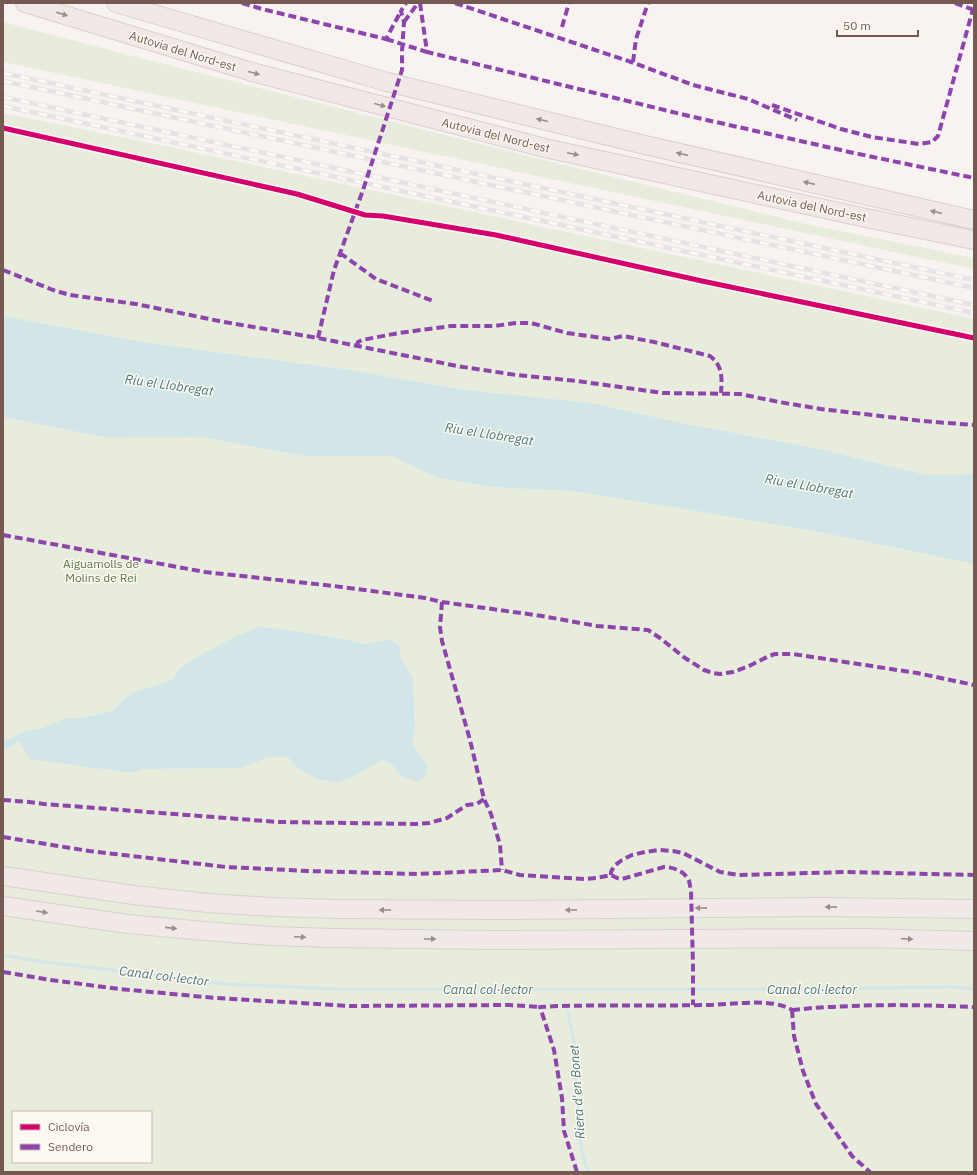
<svg xmlns="http://www.w3.org/2000/svg" width="977" height="1175" font-family="'IBM Plex Sans',sans-serif">
	<style>
		.green { fill: #e7ecdc; fill-rule: evenodd }
		.water { fill: #d2e6e7 }
		.lines { fill: none; stroke-linecap: round; stroke-linejoin: round }
		.stream { stroke: #d2e6e7; stroke-width: 3 }
		.highway-casing { stroke: #d9d0cd; stroke-width: 20 }
		.highway { stroke: #f0e9e8; stroke-width: 18 }
		.rail-casing { stroke: #e5e3e6; stroke-width: 4.5 }
		.rail { stroke: #fdf8f2; stroke-width: 3; stroke-dasharray: 9; stroke-linecap: butt }
		.quiet { stroke: #8e44ad; stroke-width: 4; stroke-dasharray: 8 4; stroke-linecap: butt }
		.cycleway-casing { stroke: #fdf8f2; stroke-width: 8 }
		.cycleway { stroke: #d6006c; stroke-width: 5 }
		.oneway { fill: #9f8c86 }
		.labels { text-anchor: middle; dominant-baseline: central; stroke-width: 3; stroke-linejoin: round; paint-order: stroke }
		.street-label { font-size: 12px; fill: #745a51; stroke: #fdf8f2 }
		.park-label { font-size: 12px; fill: #5c784a; stroke: #fdf8f2 }
		.water-label { font-size: 13px; font-style: italic; fill: #497a7d; stroke: #fdf8f2 }
	</style>
	<rect width="100%" height="100%" fill="#f8f3f0"/>
	<path class="green" d="M3 22 136 57 532 157 810 225 974 258V269L3 62Z
		M3 113 160 145 974 319V474L927 475 820 449 682 423 591 403 467 390 344 369 252 357 138 341 3 316Z
		M3 417 108 438 201 437 303 456H392L438 478 489 487 571 491 673 507 814 531 974 564V1172H3V751L12 746 19 741 101 769 130 773 143 769 242 768 268 757H288L296 767 317 779 337 783 382 760 392 765 401 776 427 773V764L412 744 415 728 413 678 388 639 367 644 322 635 259 626 234 637 202 654 181 667 172 680 131 693 112 711 81 718H65L45 727 22 732 8 740 3 737ZM13 1112H151V1162H13Z"/>
	<path class="water" d="M3 316 138 341 252 357 344 369 467 390 591 403 682 423 820 449 927 475 974 474V564L814 531 673 507 571 491 489 487 438 478 392 456H303L201 437 108 438 3 417Z
		M259 626 322 635 367 644 389 639 399 645 400 657 413 678 415 728 412 744 427 764V773L418 782 401 776 392 765 382 760 352 777 338 783 317 779 296 767 288 757H268L242 768 143 769 131 773 30 759 19 741 12 746 3 751V737L8 740 22 732 45 727 65 718H81L112 711 131 693 172 680 181 667 202 654 234 637Z"/>
	<g class="lines">
		<path class="stream" d="M3 955 30 960 225 984 335 989H783L954 987 974 989
			M568 1012 574 1043 576 1091 582 1153 588 1172"/>
		<g class="highway-casing">
			<path id="highway" d="M25 3 252 72 545 148 866 218 974 240
				M116 3 387 82 645 145 974 220
				M3 876 134 895 208 903 273 907 337 909 497 910 823 907 974 909
				M3 906 128 924 204 931 270 936 333 938 493 940 868 938 974 941"/>
		</g>
		<use href="#highway" class="highway"/>
		<g class="rail-casing">
			<path id="rail" d="M3 73 974 280
				M3 81 974 288
				M3 97 974 305
				M3 106 974 313"/>
		</g>
		<use href="#rail" class="rail"/>
		<path class="quiet" d="M242 3 262 9 386 39 401 11
			M420 3 427 52 689 116 854 153 974 178
			M455 3 634 63 693 85 748 99 797 120
			M955 3 974 10
			M404 22 418 3
			M562 27 569 3
			M386 39 427 52
			M633 62 636 39 648 3
			M772 105 841 129 872 137 919 144 932 142 938 136 973 9
			M340 253 376 279 433 301
			M3 270 53 290 70 295 136 304 224 322 318 338 457 366 516 375 577 381 663 393 740 394 779 402 821 409 923 421 974 425
			M318 338 334 270 363 190 402 70V51L404 22 401 11 406 3
			M357 346 358 342 362 340 399 333 451 326H494L516 323H531L567 333 609 339 623 336 654 342 710 356C723 366 722 378 721 393
			M3 535 205 572 334 586 425 598 442 602 542 616 597 626 648 630 660 638 685 658 704 670 713 673 720 674 733 672 749 666 769 656 775 654H793L917 673 974 685
			M442 602 440 627 442 641 470 740 484 799 491 814 500 845 502 870
			M3 800 29 802 44 804 278 822 416 824 429 823 447 818 467 805 477 804 484 799
			M3 837 89 851 226 867 308 871 418 874 502 870 520 875 584 879 596 878 611 875 617 878 622 879 664 867C673 867 685 871 689 881 690 884 690 887 691 890L693 965V1005
			M611 875V872L614 866 622 860 632 855 645 852 659 850 673 851 683 853 720 872 739 875 847 872 974 875
			M3 972 51 980 119 989 216 998 351 1006 509 1005 540 1007
			M792 1010 794 1036 803 1071 816 1104 852 1156 870 1172
			M792 1010C805 1009 818 1007 832 1007 879 1004 927 1005 974 1007
			M577 1172 564 1131 562 1098 554 1050 540 1007 557 1006C607 1005 657 1006 707 1005 731 1005 771 997 792 1010"/>
		<g class="cycleway-casing">
			<path id="cycleway" d="M3 128 297 194 365 215 383 216 496 235 702 281 974 338"/>
		</g>
		<use href="#cycleway" class="cycleway"/>
	</g>
	<defs><path id="oneway-solid" d="M-6-.8H1V-3.2L6.5 0L1 3.2V.8H-6Z"/></defs>
	<g class="oneway">
		<use href="#oneway-solid" transform="translate(62 14) rotate(17)"/>
		<use href="#oneway-solid" transform="translate(254 73) rotate(15)"/>
		<use href="#oneway-solid" transform="translate(380 105) rotate(15)"/>
		<use href="#oneway-solid" transform="translate(542 120) rotate(-166)"/>
		<use href="#oneway-solid" transform="translate(573 154) rotate(12)"/>
		<use href="#oneway-solid" transform="translate(682 154) rotate(-167)"/>
		<use href="#oneway-solid" transform="translate(809 183) rotate(-167)"/>
		<use href="#oneway-solid" transform="translate(936 212) rotate(-167)"/>
		<use href="#oneway-solid" transform="translate(831 907) rotate(-179)"/>
		<use href="#oneway-solid" transform="translate(701 908) rotate(179)"/>
		<use href="#oneway-solid" transform="translate(385 910) rotate(-180)"/>
		<use href="#oneway-solid" transform="translate(571 910) rotate(179)"/>
		<use href="#oneway-solid" transform="translate(42 912) rotate(9)"/>
		<use href="#oneway-solid" transform="translate(171 928) rotate(6)"/>
		<use href="#oneway-solid" transform="translate(300 937) rotate(2)"/>
		<use href="#oneway-solid" transform="translate(430 939)"/>
		<use href="#oneway-solid" transform="translate(907 939) rotate(2)"/>
	</g>
	<g class="labels">
		<g class="street-label">
			<text transform="translate(183 51) rotate(17)">Autovia del Nord-est</text>
			<text transform="translate(496 135) rotate(14)">Autovia del Nord-est</text>
			<text transform="translate(812 206) rotate(12)">Autovia del Nord-est</text>
		</g>
		<g class="park-label">
			<text x="101" y="563">Aiguamolls de<tspan x="101" dy="14">Molins de Rei</tspan></text>
		</g>
		<g class="water-label">
			<text transform="translate(169 385) rotate(8)">Riu el Llobregat</text>
			<text transform="translate(489 434) rotate(9)">Riu el Llobregat</text>
			<text transform="translate(809 486) rotate(10)">Riu el Llobregat</text>
			<text transform="translate(164 976) rotate(7)">Canal col·lector</text>
			<text x="488" y="989">Canal col·lector</text>
			<text x="812" y="989">Canal col·lector</text>
			<text transform="translate(577 1092) rotate(-94)">Riera d'en Bonet</text>
		</g>
	</g>
	<rect width="977" height="1175" fill="none" stroke="#745a51" stroke-width="8"/>
	<rect x="12" y="1111" width="140" height="52" fill="#fdf8f2" stroke="#c6b9b2"/>
	<rect x="20" y="1124" width="20" height="6" fill="#d6006c" stroke="#c6b9b2"/>
	<text x="48" y="1131" font-size="12" fill="#745a51">Ciclovía</text>
	<rect x="20" y="1144" width="20" height="6" fill="#8e44ad" stroke="#c6b9b2"/>
	<text x="48" y="1151" font-size="12" fill="#745a51">Sendero</text>
	<path d="M837 30v6h81v-6" fill="none" stroke="#745a51" stroke-width="2"/>
	<text x="843" y="30" font-size="12" fill="#745a51" stroke="#fdf8f2" stroke-width="3" paint-order="stroke">50 m</text>
</svg>
